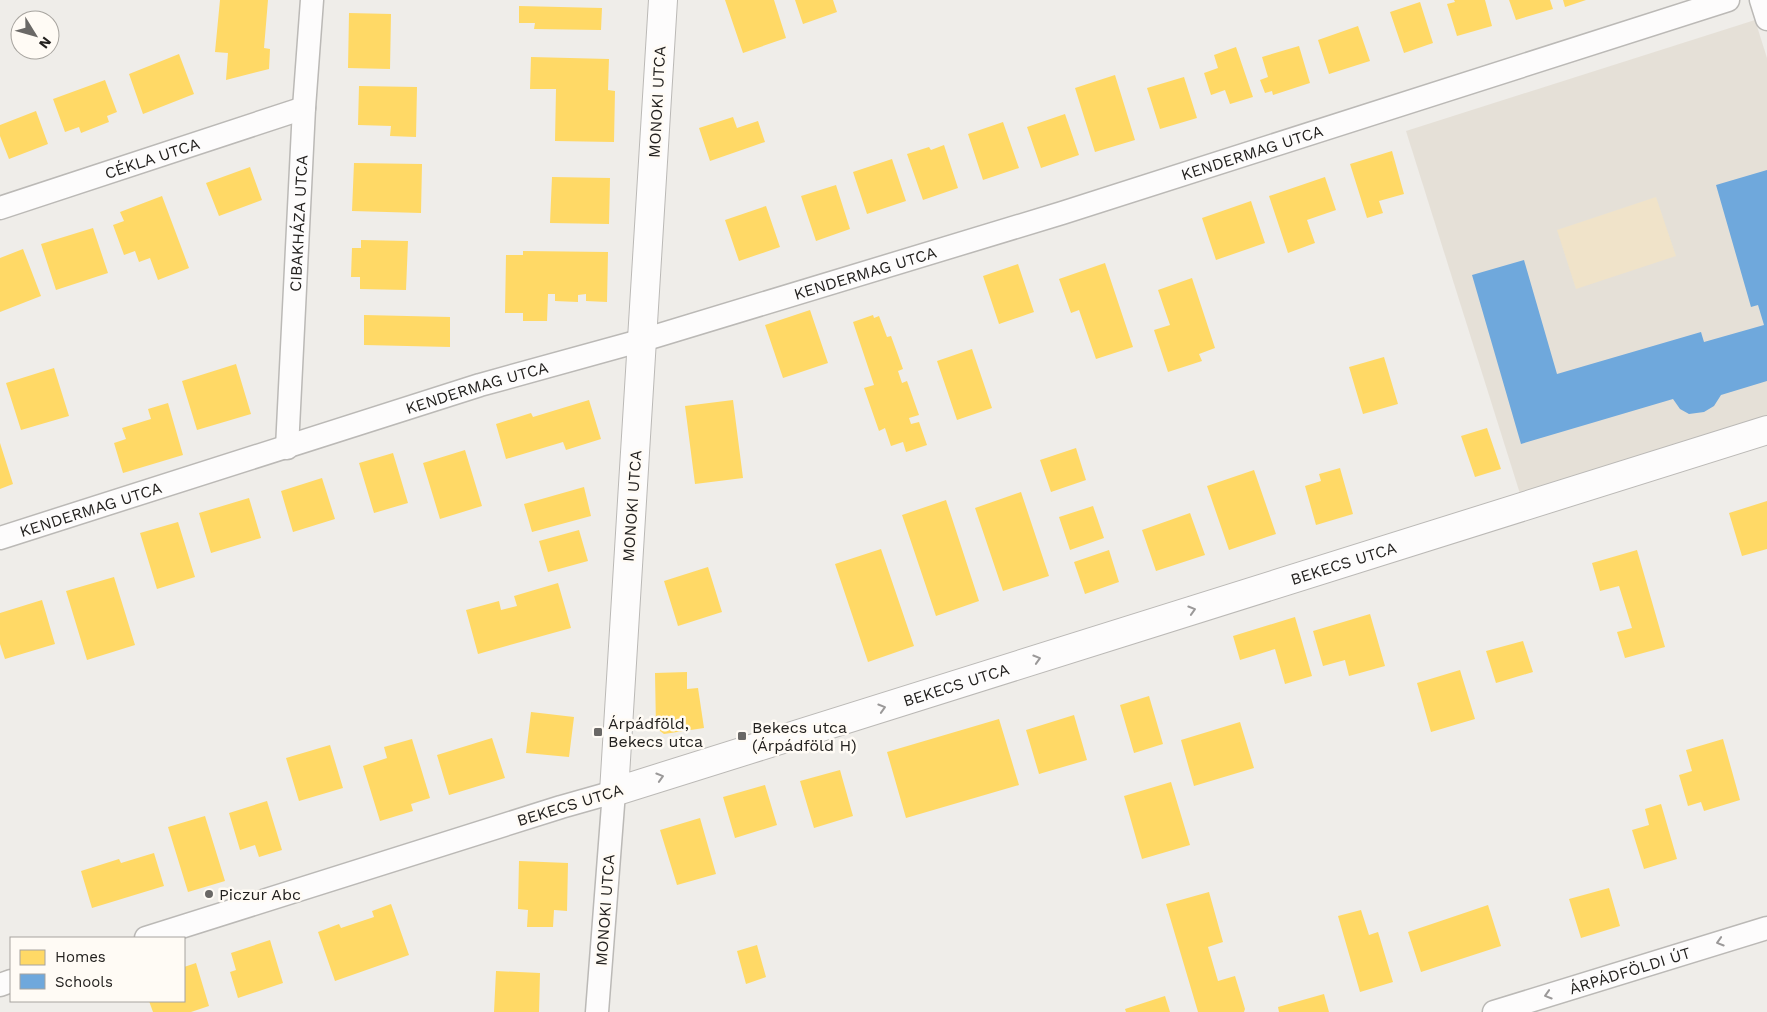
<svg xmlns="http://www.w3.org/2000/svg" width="1767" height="1012" font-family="'Work Sans',sans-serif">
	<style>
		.built { fill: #e5e0d7 }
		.green { fill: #f0e3c9 }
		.homes { fill: #ffd966 }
		.schools { fill: #6fa8dc }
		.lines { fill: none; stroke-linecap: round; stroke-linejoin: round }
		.minor-casing { stroke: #bbb9b6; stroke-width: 25 }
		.tertiary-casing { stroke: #bbb9b6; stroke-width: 30 }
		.minor { stroke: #fdfcfc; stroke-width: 22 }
		.tertiary { stroke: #fdfcfc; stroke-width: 28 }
		.oneway { stroke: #9b9999 }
		.poi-dot { fill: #6a6866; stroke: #fffbf5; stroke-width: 2 }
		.labels { text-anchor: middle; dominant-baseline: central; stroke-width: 5; stroke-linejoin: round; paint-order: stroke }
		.street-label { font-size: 16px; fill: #23211f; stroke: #fffbf5 }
		.poi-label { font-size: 16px; fill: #23211f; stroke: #fffbf5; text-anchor: start }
	</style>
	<rect width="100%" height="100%" fill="#efede9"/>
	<path class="built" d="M1755 20 1767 58V423L1522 500 1406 131Z"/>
	<path class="green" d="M1656 197 1676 256 1576 289 1557 230Z"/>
	<path class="homes" d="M220 0H268L264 48 270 49 269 69 226 80 228 53 215 52Z
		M725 0H774L786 38 743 53Z
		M795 0H833L837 12 803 24Z
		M1454 0H1485L1492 26 1457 36 1447 4 1455 2Z
		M1509 0H1550L1553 9 1516 20Z
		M1563 0H1586L1565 7Z
		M1420 2 1433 43 1404 53 1390 12Z
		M519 6 602 8 601 30 534 29 535 23H519Z
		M349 13 391 14 390 69 348 68Z
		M1358 26 1370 61 1329 74 1318 40Z
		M1299 46 1310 83 1273 95 1272 91 1265 93 1260 80 1268 77 1262 57Z
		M1236 47 1253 97 1230 104 1225 90 1211 95 1204 73 1218 68 1214 55Z
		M179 54 194 94 143 114 129 74Z
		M531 57 609 59 608 90 615 91 614 142 555 141 556 89H530Z
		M1115 75 1135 140 1095 152 1075 88Z
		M1184 77 1197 118 1160 129 1147 88Z
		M105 80 117 112 107 116 109 122 81 133 79 127 65 132 53 99Z
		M359 86 417 87 416 137 390 136 391 126 358 125Z
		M36 111 48 144 9 159 0 136V125Z
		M1065 114 1079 155 1041 168 1027 127Z
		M733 117 737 128 758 121 765 142 710 161 699 128Z
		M1003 122 1019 168 983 180 968 134Z
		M944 145 958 188 923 200 907 154 929 147 931 150Z
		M1392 151 1404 194 1379 201 1383 213 1367 218 1350 164Z
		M892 159 906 201 867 214 853 172Z
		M354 163 422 164 421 213 352 211Z
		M250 167 262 200 219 216 206 183Z
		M552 177 610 178 609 224 550 223Z
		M1325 177 1336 210 1307 220 1315 243 1288 253 1269 196Z
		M836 185 850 229 816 241 801 196Z
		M162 196 189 268 158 280 150 258 139 262 135 251 124 255 113 225 124 221 120 212Z
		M1251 201 1265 243 1216 260 1202 218Z
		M766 206 780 247 739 261 725 220Z
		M93 228 108 273 56 290 41 244Z
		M361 240 408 241 406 290 360 289V277H351L352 248H361Z
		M23 249 41 296 0 312V258Z
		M523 251 608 252 607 302 586 301V294L578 295V302L555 301V294H548L547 321H523V313H505L506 255H523Z
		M1105 263 1133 347 1096 359 1079 310 1071 313 1059 279Z
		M1018 264 1034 312 999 324 983 276Z
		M1192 278 1215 348 1199 354 1202 361 1168 372 1154 330 1170 325 1158 290Z
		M810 310 828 363 783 378 765 325Z
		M364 315 450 317V347L364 345Z
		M873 315 874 318 879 316 887 337 891 336 903 369 898 371 902 383 907 381 919 415 909 418 911 424 919 422 927 445 906 452 903 442 891 446 885 428 879 431 864 388 874 385 853 322Z
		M972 349 992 408 957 420 937 361Z
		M1384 357 1398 404 1363 414 1349 367Z
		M236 364 251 414 197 430 182 381Z
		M54 368 69 416 21 430 6 383Z
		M589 400 601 439 566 450 563 442 506 459 496 424 531 413 533 417Z
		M733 400 743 478 695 484 685 406Z
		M168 403 183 455 123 473 114 443 126 439 122 428 151 419 148 409Z
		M1487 428 1501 469 1475 477 1461 436Z
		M0 443 13 484 0 489Z
		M1076 448 1086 480 1051 492 1040 460Z
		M465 450 482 506 440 519 423 463Z
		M393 453 408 503 374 513 359 463Z
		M1340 468 1353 514 1316 525 1305 486 1321 481 1319 474Z
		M1254 470 1276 534 1229 550 1207 486Z
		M322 478 335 519 293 532 281 491Z
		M584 487 591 516 532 532 524 504Z
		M1021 492 1049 576 1003 591 975 508Z
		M249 498 261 538 211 553 199 513Z
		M946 500 979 601 936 616 902 515Z
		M1767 501V549L1742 556 1729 513Z
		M1093 506 1104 538 1070 550 1059 517Z
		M1190 513 1205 555 1156 571 1142 530Z
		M178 522 195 577 157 589 140 533Z
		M579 530 588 561 548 572 539 541Z
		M881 549 914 646 868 662 835 564Z
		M1109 550 1119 582 1085 594 1074 562Z
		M1637 550 1665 647 1625 658 1617 632 1632 628 1619 586 1600 591 1592 563Z
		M708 567 722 612 678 626 664 581Z
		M114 577 135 645 87 660 66 591Z
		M558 583 571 628 478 654 466 610 499 601 501 610 517 606 514 596Z
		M42 600 55 644 5 659 0 644V613Z
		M1370 614 1385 666 1349 676 1345 660 1323 666 1313 631Z
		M1295 617 1312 676 1285 684 1275 649 1240 660 1233 636Z
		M1523 641 1533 672 1496 683 1486 651Z
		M1460 670 1475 719 1431 732 1417 683Z
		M687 672V689L698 688 704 728 664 734 656 728 655 673Z
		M1149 696 1163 744 1134 753 1120 705Z
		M531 712 574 717 569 757 526 753Z
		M1074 715 1087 760 1039 774 1026 730Z
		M999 719 1019 785 906 818 887 752Z
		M1240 722 1254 768 1194 786 1181 740Z
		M492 738 505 778 449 795 437 755Z
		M412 739 430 798 411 804 413 811 380 821 363 766 387 758 384 747Z
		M1723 739 1740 800 1704 811 1701 802 1688 806 1679 775 1692 771 1686 750Z
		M330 745 343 788 299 801 286 758Z
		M840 770 853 816 814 828 800 781Z
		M1171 782 1190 845 1142 859 1124 796Z
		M765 785 777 825 735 838 723 797Z
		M267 801 282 850 259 857 255 845 240 850 229 813Z
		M1661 804 1677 859 1644 869 1632 830 1649 825 1645 809Z
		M205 816 225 881 188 892 168 827Z
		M700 818 716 874 677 885 660 830Z
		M154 853 164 886 92 908 81 871 119 859 121 863Z
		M519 861 568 863 567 911 554 910 553 927H527L528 910 518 909Z
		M1609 888 1620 926 1581 938 1569 899Z
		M1209 892 1223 942 1208 947 1218 981 1235 976 1245 1009 1244 1012H1198L1166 904Z
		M391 904 409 955 335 981 318 932 339 924 341 928 374 917 372 911Z
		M1488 905 1501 946 1421 972 1408 932Z
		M1361 910 1369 935 1378 932 1393 982 1360 992 1338 916Z
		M270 940 283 983 238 998 230 972 236 970 231 953Z
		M757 945 766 977 746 984 737 951Z
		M196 963 209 1006 191 1012H153L149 1001H184V967Z
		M496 971 540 973 539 1012H494Z
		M1324 994 1329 1012H1279L1278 1007Z
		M1165 996 1170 1012H1126L1125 1009Z"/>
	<path class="schools" d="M1767 170V381L1721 395 1714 406 1704 412 1689 414 1680 409 1673 399 1521 444 1472 275 1524 260 1557 374 1701 332 1704 342 1764 325 1758 305 1751 307 1716 185Z"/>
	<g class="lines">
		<g class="minor-casing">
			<g id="minor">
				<path d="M1761 0 1767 19"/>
				<path id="s1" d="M0 208 304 108"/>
				<path id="s2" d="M287 448 304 108 312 0"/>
				<path id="s3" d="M0 538 480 385 643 340 1062 213 1728 0"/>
				<path d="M146 938 561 807 614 792 597 1012"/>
				<path d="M0 985 11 981"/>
				<path id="s4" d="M1494 1012 1767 928"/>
			</g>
		</g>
		<g class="tertiary-casing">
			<g id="tertiary">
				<path id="s5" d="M663 0 614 792 1767 430"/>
			</g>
		</g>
		<use href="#minor" class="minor"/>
		<use href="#tertiary" class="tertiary"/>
	</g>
	<defs><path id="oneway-chevron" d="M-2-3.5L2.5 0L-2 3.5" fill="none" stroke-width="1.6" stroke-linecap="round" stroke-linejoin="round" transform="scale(1.25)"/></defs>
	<g class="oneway">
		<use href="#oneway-chevron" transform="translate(1192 610) rotate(-17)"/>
		<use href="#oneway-chevron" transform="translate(1037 659) rotate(-17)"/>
		<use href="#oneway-chevron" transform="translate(882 708) rotate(-17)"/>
		<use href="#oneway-chevron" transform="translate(660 777) rotate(-17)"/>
		<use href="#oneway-chevron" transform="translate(1720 942) rotate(163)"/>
		<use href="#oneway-chevron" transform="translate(1548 995) rotate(163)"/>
	</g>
	<g class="poi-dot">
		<rect x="593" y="727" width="10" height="10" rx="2.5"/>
		<rect x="737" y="731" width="10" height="10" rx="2.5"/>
		<circle cx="209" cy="894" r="5"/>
	</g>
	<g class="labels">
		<g class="street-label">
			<text transform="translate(657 102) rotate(-87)">MONOKI UTCA</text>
			<text stroke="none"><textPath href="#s3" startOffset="1310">KENDERMAG UTCA</textPath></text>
			<text stroke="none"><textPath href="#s1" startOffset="160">CÉKLA UTCA</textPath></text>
			<text stroke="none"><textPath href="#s2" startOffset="225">CIBAKHÁZA UTCA</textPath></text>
			<text stroke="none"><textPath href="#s3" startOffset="905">KENDERMAG UTCA</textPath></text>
			<text stroke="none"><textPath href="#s3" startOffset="500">KENDERMAG UTCA</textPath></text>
			<text transform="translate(632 506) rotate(-86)">MONOKI UTCA</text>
			<text stroke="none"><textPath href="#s3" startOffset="95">KENDERMAG UTCA</textPath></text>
			<text stroke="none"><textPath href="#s5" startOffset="1558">BEKECS UTCA</textPath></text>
			<text stroke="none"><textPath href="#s5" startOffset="1152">BEKECS UTCA</textPath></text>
			<text transform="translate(570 805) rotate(-17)">BEKECS UTCA</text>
			<text transform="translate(605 910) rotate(-86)">MONOKI UTCA</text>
			<text stroke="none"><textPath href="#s4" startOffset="142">ÁRPÁDFÖLDI ÚT</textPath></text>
		</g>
		<g class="poi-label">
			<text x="608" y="723">Árpádföld,<tspan x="608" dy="18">Bekecs utca</tspan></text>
			<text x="752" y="727">Bekecs utca<tspan x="752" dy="18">(Árpádföld H)</tspan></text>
			<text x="219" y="894">Piczur Abc</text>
		</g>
	</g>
	<rect x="10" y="937" width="175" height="65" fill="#fffbf5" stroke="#a7a49f"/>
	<rect x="20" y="950" width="25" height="15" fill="#ffd966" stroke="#a7a49f"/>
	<text x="55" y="962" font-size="15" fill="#23211f">Homes</text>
	<rect x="20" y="974" width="25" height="15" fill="#6fa8dc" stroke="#a7a49f"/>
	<text x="55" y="987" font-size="15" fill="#23211f">Schools</text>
	<g transform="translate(35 35) rotate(127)"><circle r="24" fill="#fffbf5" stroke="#a7a49f"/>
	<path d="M0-4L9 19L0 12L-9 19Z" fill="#6a6866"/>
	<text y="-8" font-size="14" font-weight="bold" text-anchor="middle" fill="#23211f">N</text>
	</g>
</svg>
